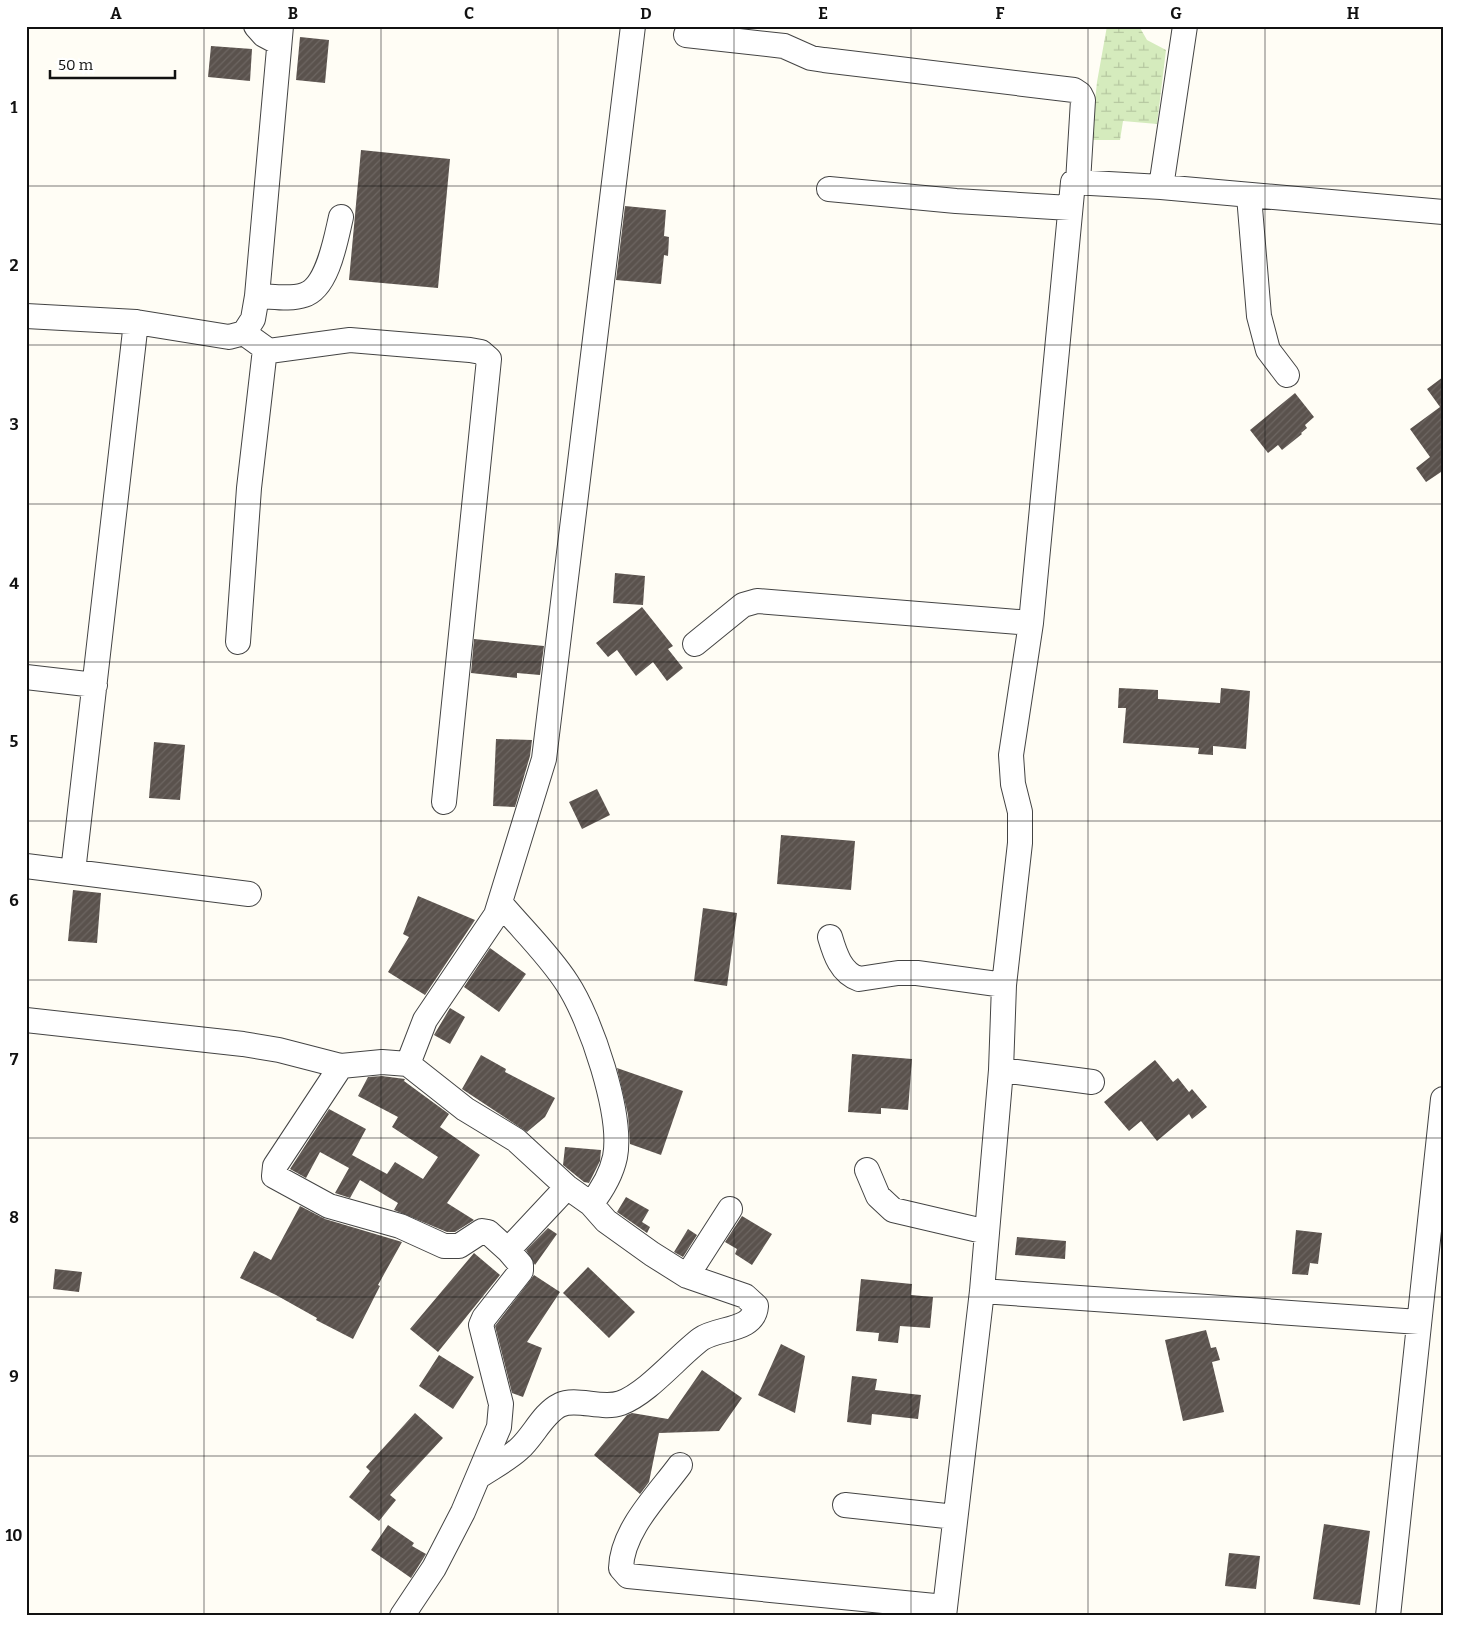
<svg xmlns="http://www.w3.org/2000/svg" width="1469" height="1642" font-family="Bitter,serif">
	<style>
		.wetland { fill: url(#wetland-marsh) }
		.building { fill: url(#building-hatch) }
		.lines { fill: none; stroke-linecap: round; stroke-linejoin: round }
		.minor-casing { stroke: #444; stroke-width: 26 }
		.minor { stroke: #fff; stroke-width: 24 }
		.grid { fill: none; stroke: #111; stroke-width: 1; stroke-opacity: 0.55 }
		.neatline { fill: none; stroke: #111; stroke-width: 2 }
		.grid-label { font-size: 16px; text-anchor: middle; font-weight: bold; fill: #111 }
	</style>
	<defs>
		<pattern id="wetland-marsh" width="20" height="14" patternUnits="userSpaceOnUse" patternTransform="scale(1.25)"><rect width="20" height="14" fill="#d5ebbd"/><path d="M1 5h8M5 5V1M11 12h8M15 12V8" fill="none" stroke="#b6c8a1"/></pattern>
		<pattern id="building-hatch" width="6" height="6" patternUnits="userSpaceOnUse" patternTransform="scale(1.25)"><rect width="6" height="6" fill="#5a524d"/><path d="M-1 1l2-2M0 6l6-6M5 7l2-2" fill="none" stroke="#6d6662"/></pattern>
	</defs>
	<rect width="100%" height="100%" fill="#fffdf5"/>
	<path class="wetland" d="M1107 26H1139L1147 40 1166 50 1157 124 1123 121 1120 140H1091L1097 82Z"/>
	<path class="building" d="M300 37 329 40 325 83 296 80Z
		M211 46 252 49 250 81 208 77Z
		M361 150 450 159 438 288 349 280Z
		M625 206 666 210 664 236 669 237 668 256 664 255 661 284 616 280Z
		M1443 377V475L1441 472 1426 482 1416 468 1430 457 1410 429 1440 407 1427 389Z
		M1295 393 1314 417 1305 425 1307 428 1301 433 1302 434 1282 450 1278 445 1268 453 1250 430Z
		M615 573 645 576 643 605 613 603Z
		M642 607 673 646 668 649 683 668 667 681 653 662 636 676 617 650 608 657 596 643Z
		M474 639 544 646 540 675 517 673V678L471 673Z
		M1119 688 1158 690V699L1220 703 1221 688 1250 691 1246 749 1213 746V755L1198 754 1199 748 1123 743 1126 708H1118Z
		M496 739 532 740 530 756 515 807 493 806Z
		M154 742 185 745 180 800 149 798Z
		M597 789 610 815 582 829 569 802Z
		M781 835 855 841 851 890 777 884Z
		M73 890 101 893 97 943 68 941Z
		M418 896 475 920 425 995 388 972 409 937 403 934Z
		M703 908 737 913 727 986 694 981Z
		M490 948 526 974 499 1012 464 987Z
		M450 1008 465 1017 450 1044 434 1035Z
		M852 1054 912 1059 908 1110 881 1108V1114L848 1112Z
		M481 1055 506 1069 505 1072 555 1098 545 1117 527 1132 462 1089Z
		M1155 1060 1173 1082 1178 1078 1189 1092 1192 1089 1207 1107 1192 1119 1189 1114 1157 1141 1141 1121 1129 1131 1104 1102Z
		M617 1068 683 1091 661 1155 630 1144 628 1115Z
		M382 1076 405 1079 404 1081 449 1114 440 1127 480 1155 447 1203 474 1220 455 1232H447L394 1210 398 1203 360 1180 350 1198 335 1193 349 1168 320 1152 306 1178 290 1169 329 1109 366 1129 352 1155 387 1174 395 1162 423 1179 438 1157 392 1127 398 1117 358 1096 368 1077Z
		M565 1147 601 1150 600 1161 589 1183 584 1182 563 1165Z
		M626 1197 649 1210 642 1222 650 1227 647 1233 617 1212Z
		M300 1206 325 1219 402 1242 378 1285 380 1286 353 1339 316 1320 317 1318 276 1295 240 1278 254 1251 271 1260Z
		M742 1216 772 1234 752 1265 735 1254 737 1249 725 1242Z
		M548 1228 557 1234 535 1265 526 1250Z
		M688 1229 697 1235 683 1257 674 1252Z
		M1296 1230 1322 1233 1318 1264 1310 1263 1308 1275 1292 1274Z
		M1017 1237 1066 1241 1065 1259 1015 1255Z
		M474 1253 500 1275 438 1352 410 1329Z
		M588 1267 635 1312 609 1338 563 1293Z
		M55 1269 82 1272 79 1292 53 1289Z
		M534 1275 560 1292 527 1342 542 1348 523 1397 512 1393 495 1326Z
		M861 1279 912 1284 911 1295 933 1297 930 1328 900 1326 898 1343 878 1341 879 1333 856 1331Z
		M1206 1330 1211 1348 1216 1347 1220 1360 1212 1362 1224 1412 1183 1421 1165 1340Z
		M781 1344 805 1356 795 1413 758 1395Z
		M439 1355 474 1377 453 1409 419 1386Z
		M702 1370 742 1398 719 1431 659 1433 649 1482 640 1494 594 1455 627 1415 632 1413 668 1419Z
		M852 1376 877 1379 875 1390 921 1395 918 1419 872 1414 871 1425 847 1422Z
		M415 1413 443 1438 390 1495 396 1500 379 1521 349 1497 370 1471 366 1467Z
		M1324 1524 1370 1531 1360 1605 1313 1599Z
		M388 1525 414 1543 412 1546 426 1554 411 1578 371 1550Z
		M1229 1553 1260 1556 1256 1589 1225 1586Z"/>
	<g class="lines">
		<g class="minor-casing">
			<path id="minor" d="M256 26 264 35 279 43
				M686 35 784 46 811 58 824 60 1074 90 1080 94 1083 100 1078 182
				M1161 187 1185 26
				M829 189 956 201 1070 208
				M1249 196 1259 316 1268 350 1287 375
				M257 296C271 296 290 300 304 295 328 288 336 238 341 217
				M26 316 136 322 229 337 244 333 253 319 257 296 281 26
				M244 333 269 351 350 340 470 350 481 352 489 359 444 802
				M238 642 249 488 265 349
				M695 644 743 605 757 601 1031 623
				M26 677 95 685
				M26 866 249 894
				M73 872 136 322
				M501 904C523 930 549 955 567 983 591 1019 623 1115 615 1157 611 1176 602 1190 591 1204
				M830 937C835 954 841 973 859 979L898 973H917L1004 985
				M26 1020 243 1044 279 1050 341 1066 382 1062 408 1064 465 1109 516 1140 567 1187 591 1204 606 1221 652 1254 687 1276 745 1296 756 1306C754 1332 718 1327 701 1339 678 1356 648 1393 621 1403 602 1410 576 1397 560 1405 543 1413 533 1437 519 1449 507 1460 491 1468 478 1477
				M408 1064 425 1020 496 915 544 759 633 26
				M341 1066 275 1166 274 1176 329 1206 400 1226 444 1246H459L482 1231 488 1232 508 1250
				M1001 1070 1092 1082
				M867 1170 878 1196 893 1210 987 1232
				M687 1276 730 1209
				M982 1291 1419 1322
				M680 1465C658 1495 622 1530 621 1568L628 1576 945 1607
				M845 1505 955 1517
				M402 1616 434 1568 463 1512 499 1427 501 1404 481 1325 484 1318 521 1271V1265L508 1250 567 1187
				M944 1616 982 1291 1001 1070 1004 985 1020 843V812L1013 784 1011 755 1031 623 1073 182 1161 187 1443 212
				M1388 1616 1443 1099"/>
		</g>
		<use href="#minor" class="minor"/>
	</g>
	<path class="grid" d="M204 26V1616M381 26V1616M558 26V1616M734 26V1616M911 26V1616M1088 26V1616M1265 26V1616M26 186H1443M26 345H1443M26 504H1443M26 662H1443M26 821H1443M26 980H1443M26 1138H1443M26 1297H1443M26 1456H1443"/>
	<rect width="1469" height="1642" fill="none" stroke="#ffffff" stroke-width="55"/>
	<path d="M50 70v8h125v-8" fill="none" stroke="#111111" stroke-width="2.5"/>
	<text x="58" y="70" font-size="15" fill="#111111" stroke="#ffffff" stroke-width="4" paint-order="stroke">50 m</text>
	<rect x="28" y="28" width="1414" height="1586" class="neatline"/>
	<g class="grid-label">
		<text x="116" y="19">A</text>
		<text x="293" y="19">B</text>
		<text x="469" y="19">C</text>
		<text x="646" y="19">D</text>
		<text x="823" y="19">E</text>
		<text x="1000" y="19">F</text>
		<text x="1176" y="19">G</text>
		<text x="1353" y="19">H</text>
		<text x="14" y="113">1</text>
		<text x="14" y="271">2</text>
		<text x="14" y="430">3</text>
		<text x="14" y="589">4</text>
		<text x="14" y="747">5</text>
		<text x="14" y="906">6</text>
		<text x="14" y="1065">7</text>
		<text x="14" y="1223">8</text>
		<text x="14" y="1382">9</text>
		<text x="14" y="1541">10</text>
	</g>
</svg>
